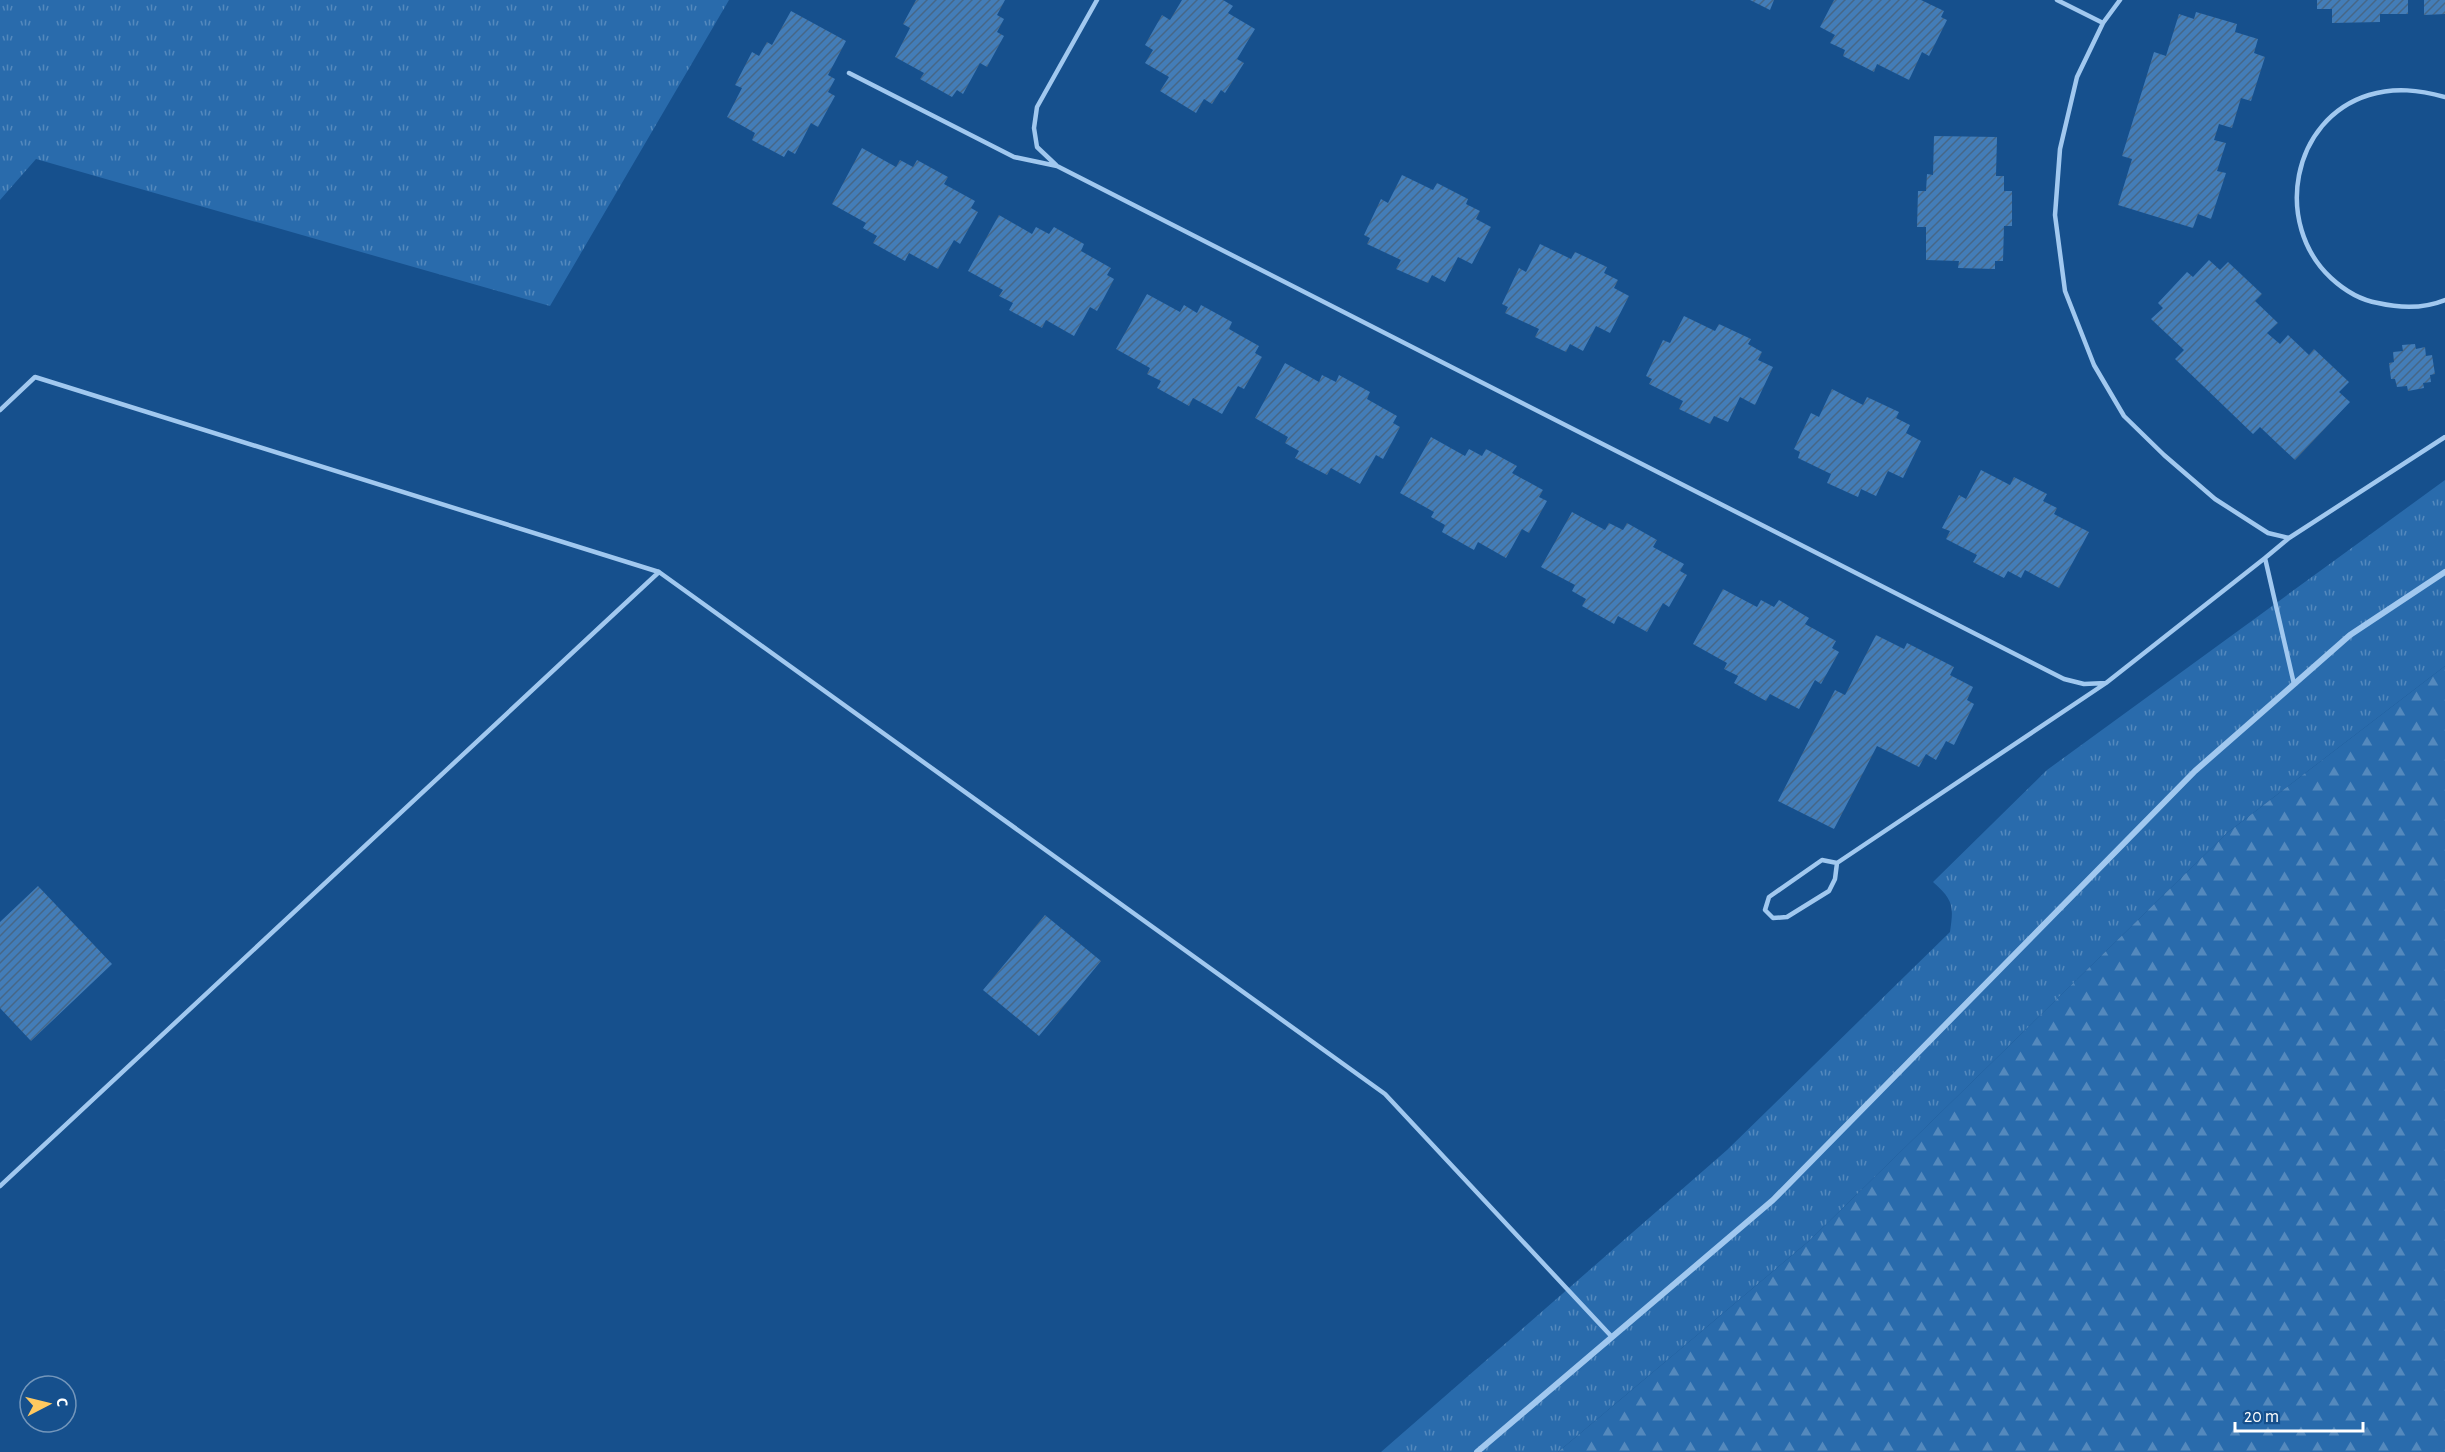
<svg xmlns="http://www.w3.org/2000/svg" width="2445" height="1452" font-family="'Alegreya Sans',sans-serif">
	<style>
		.grass { fill: url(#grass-tufts) }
		.forest { fill: url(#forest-firs) }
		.building { fill: url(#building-hatch) }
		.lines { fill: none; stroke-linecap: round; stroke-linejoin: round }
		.service { stroke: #a1c8ef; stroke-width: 4.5 }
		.minor { stroke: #a1c8ef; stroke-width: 6 }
	</style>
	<defs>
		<pattern id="grass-tufts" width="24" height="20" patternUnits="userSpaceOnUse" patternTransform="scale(1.5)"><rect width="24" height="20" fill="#296bac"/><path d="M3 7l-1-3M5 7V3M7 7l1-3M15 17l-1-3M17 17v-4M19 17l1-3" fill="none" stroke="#5489bd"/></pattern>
		<pattern id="forest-firs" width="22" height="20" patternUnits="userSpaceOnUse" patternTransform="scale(1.5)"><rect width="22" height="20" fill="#296bac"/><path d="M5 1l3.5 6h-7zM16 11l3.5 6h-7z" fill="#5489bd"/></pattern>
		<pattern id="building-hatch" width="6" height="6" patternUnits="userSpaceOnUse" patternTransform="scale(1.5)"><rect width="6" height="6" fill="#437db8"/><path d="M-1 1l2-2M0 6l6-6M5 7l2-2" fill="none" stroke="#476787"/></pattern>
	</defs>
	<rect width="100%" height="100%" fill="#16508d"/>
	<path class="grass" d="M0 0H729L550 306 36 159 0 200Z
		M2445 480V666L2227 833 1809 1241 1558 1452H1381L1727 1150 1950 932C1954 905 1953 900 1933 882L2047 770Z"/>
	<path class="forest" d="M2445 666V1452H1558L1809 1241 2227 833Z"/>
	<path class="building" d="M916 0H1005L997 15 1004 19 997 32 1004 36 987 67 980 63 963 94 957 90 952 97 920 79 924 73 895 57 910 28 903 24Z
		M1182 0H1223L1233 6 1228 13 1255 29 1237 59 1244 63 1225 93 1221 90 1212 104 1204 99 1196 113 1160 91 1169 77 1145 63 1153 50 1145 45 1162 15 1170 20Z
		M1750 0H1774L1770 10Z
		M1834 0H1921L1944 11 1941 17 1947 20 1929 56 1922 52 1909 80 1877 64 1874 72 1843 56 1845 50 1830 43 1835 35 1820 27Z
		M2317 0H2408V14H2380V22L2332 23V9H2317Z
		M2424 0H2445V14L2424 15Z
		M791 11 846 41 828 75 835 79 828 92 835 96 818 127 811 123 795 154 788 150 784 157 752 140 755 133 727 117 742 88 735 85 752 52 759 56 767 42 772 45Z
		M2196 12 2237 24 2235 32 2258 39 2254 53 2265 57 2251 101 2241 98 2232 128 2219 124 2214 140 2226 143 2217 171 2226 173 2211 219 2198 214 2193 228 2118 205 2132 159 2122 156 2154 52 2166 56 2179 14 2194 19Z
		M1934 136 1997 137 1996 176H2004V191H2012V226H2004L2003 261H1995V269L1958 268 1959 261 1926 260V227H1917L1918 191H1926L1927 174 1933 175Z
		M862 148 896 167 900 160 913 167 917 160 948 177 944 184 975 201 971 208 978 212 960 244 954 240 938 269 909 253 905 261 873 243 877 236 863 228 866 223 832 204Z
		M1402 175 1433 190 1437 183 1468 199 1466 204 1480 211 1476 219 1491 227 1472 264 1458 257 1445 282 1432 275 1428 283 1396 269 1401 260 1367 244 1370 238 1364 235 1381 199 1388 203Z
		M999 215 1032 234 1036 227 1049 234 1054 227 1084 244 1081 251 1111 268 1107 275 1114 279 1097 311 1090 307 1074 336 1046 320 1042 328 1009 310 1013 303 999 296 1003 290 968 271Z
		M1540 244 1571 259 1575 252 1607 267 1604 273 1618 280 1614 288 1629 296 1610 333 1596 326 1583 351 1570 344 1566 352 1535 337 1539 329 1505 313 1508 307 1502 304 1519 268 1526 272Z
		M2209 260 2220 270 2228 262 2262 294 2255 301 2278 323 2267 333 2280 344 2288 335 2309 355 2314 349 2349 382 2339 392 2350 402 2295 460 2260 427 2253 434 2175 359 2184 350 2151 319 2163 308 2158 303 2187 272 2193 277Z
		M1147 294 1180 312 1184 305 1197 313 1201 305 1232 322 1229 329 1259 346 1255 353 1262 357 1244 389 1238 386 1222 414 1193 398 1189 406 1157 388 1161 381 1147 374 1150 368 1116 349Z
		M1684 316 1715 331 1719 324 1751 339 1748 344 1762 352 1758 360 1773 367 1755 405 1740 397 1728 422 1714 416 1710 424 1679 409 1683 401 1649 384 1652 379 1646 376 1663 340 1670 343Z
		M2415 344 2416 349 2425 347 2426 356 2432 355 2435 374 2430 375 2431 382 2423 383 2424 388 2408 391 2407 386 2397 387 2395 379H2391L2389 363 2394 362 2393 352 2403 351 2402 345Z
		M1285 363 1319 382 1322 375 1336 382 1339 375 1370 392 1367 399 1397 416 1393 423 1400 427 1383 459 1376 455 1360 484 1331 468 1327 475 1295 458 1299 451 1285 443 1288 437 1255 418Z
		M1832 389 1863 405 1867 397 1899 412 1896 418 1910 425 1906 433 1921 441 1903 478 1888 471 1876 496 1861 489 1858 497 1827 483 1831 474 1798 458 1800 452 1794 449 1811 413 1819 417Z
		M1431 437 1465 456 1469 449 1482 456 1486 449 1517 466 1512 473 1543 490 1539 497 1547 501 1529 533 1522 529 1506 558 1478 542 1474 550 1442 532 1445 525 1431 517 1434 512 1400 493Z
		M1981 470 2010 485 2014 477 2047 494 2043 501 2057 508 2054 514 2089 532 2059 588 2025 570 2021 578 2008 571 2004 578 1973 562 1977 555 1946 539 1950 531 1942 528 1959 495 1966 499Z
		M1572 512 1605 530 1609 523 1623 530 1627 523 1657 540 1653 547 1684 564 1680 571 1687 575 1669 607 1663 603 1647 632 1618 616 1614 624 1582 606 1586 599 1572 591 1575 585 1541 567Z
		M1723 589 1757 607 1761 600 1774 607 1779 600 1809 618 1805 624 1836 641 1832 648 1839 652 1821 684 1815 680 1799 709 1770 694 1766 701 1734 683 1738 676 1724 669 1727 663 1693 644Z
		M1876 635 1904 649 1907 643 1954 667 1950 675 1973 687 1967 700 1974 704 1954 745 1946 741 1936 760 1926 754 1919 767 1877 746 1834 829 1778 801 1835 690 1845 695Z
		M38 886 112 964 31 1041 0 1008V922Z
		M1045 915 1101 961 1039 1036 983 990Z"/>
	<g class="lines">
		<path class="service" d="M2057 0 2103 23
			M2120 0 2103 23 2077 77 2060 149 2055 215 2065 291 2094 365 2124 416 2164 455 2215 499 2268 533 2289 538
			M849 73 1014 157 1057 166 2064 679 2084 684 2106 683
			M2445 97C2419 90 2395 87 2369 95 2291 119 2273 224 2331 278 2344 290 2360 300 2378 303 2400 308 2423 309 2445 300
			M1056 165 1037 147 1034 128 1037 107 1097 0
			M0 410 35 377 659 572 0 1186
			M659 572 1385 1094 1612 1337
			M2294 684 2265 558 2289 538 2445 437
			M1837 863 1835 879 1829 891 1787 917 1773 918 1765 910 1769 897 1822 860 1837 863 2106 683 2265 558"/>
		<path class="minor" d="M1477 1452 1773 1200 2195 771 2350 635 2445 572"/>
	</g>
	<g transform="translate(48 1404) rotate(83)"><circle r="28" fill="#16508d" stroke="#7396bb" stroke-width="1.5"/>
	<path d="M0-4.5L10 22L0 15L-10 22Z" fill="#ffc960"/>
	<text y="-9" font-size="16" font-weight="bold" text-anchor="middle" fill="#ffffff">С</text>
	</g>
	<path d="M2235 1422v9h128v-9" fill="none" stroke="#ffffff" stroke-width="3"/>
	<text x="2244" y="1422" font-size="18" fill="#ffffff" stroke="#16508d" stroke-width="4.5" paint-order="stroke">20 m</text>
</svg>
